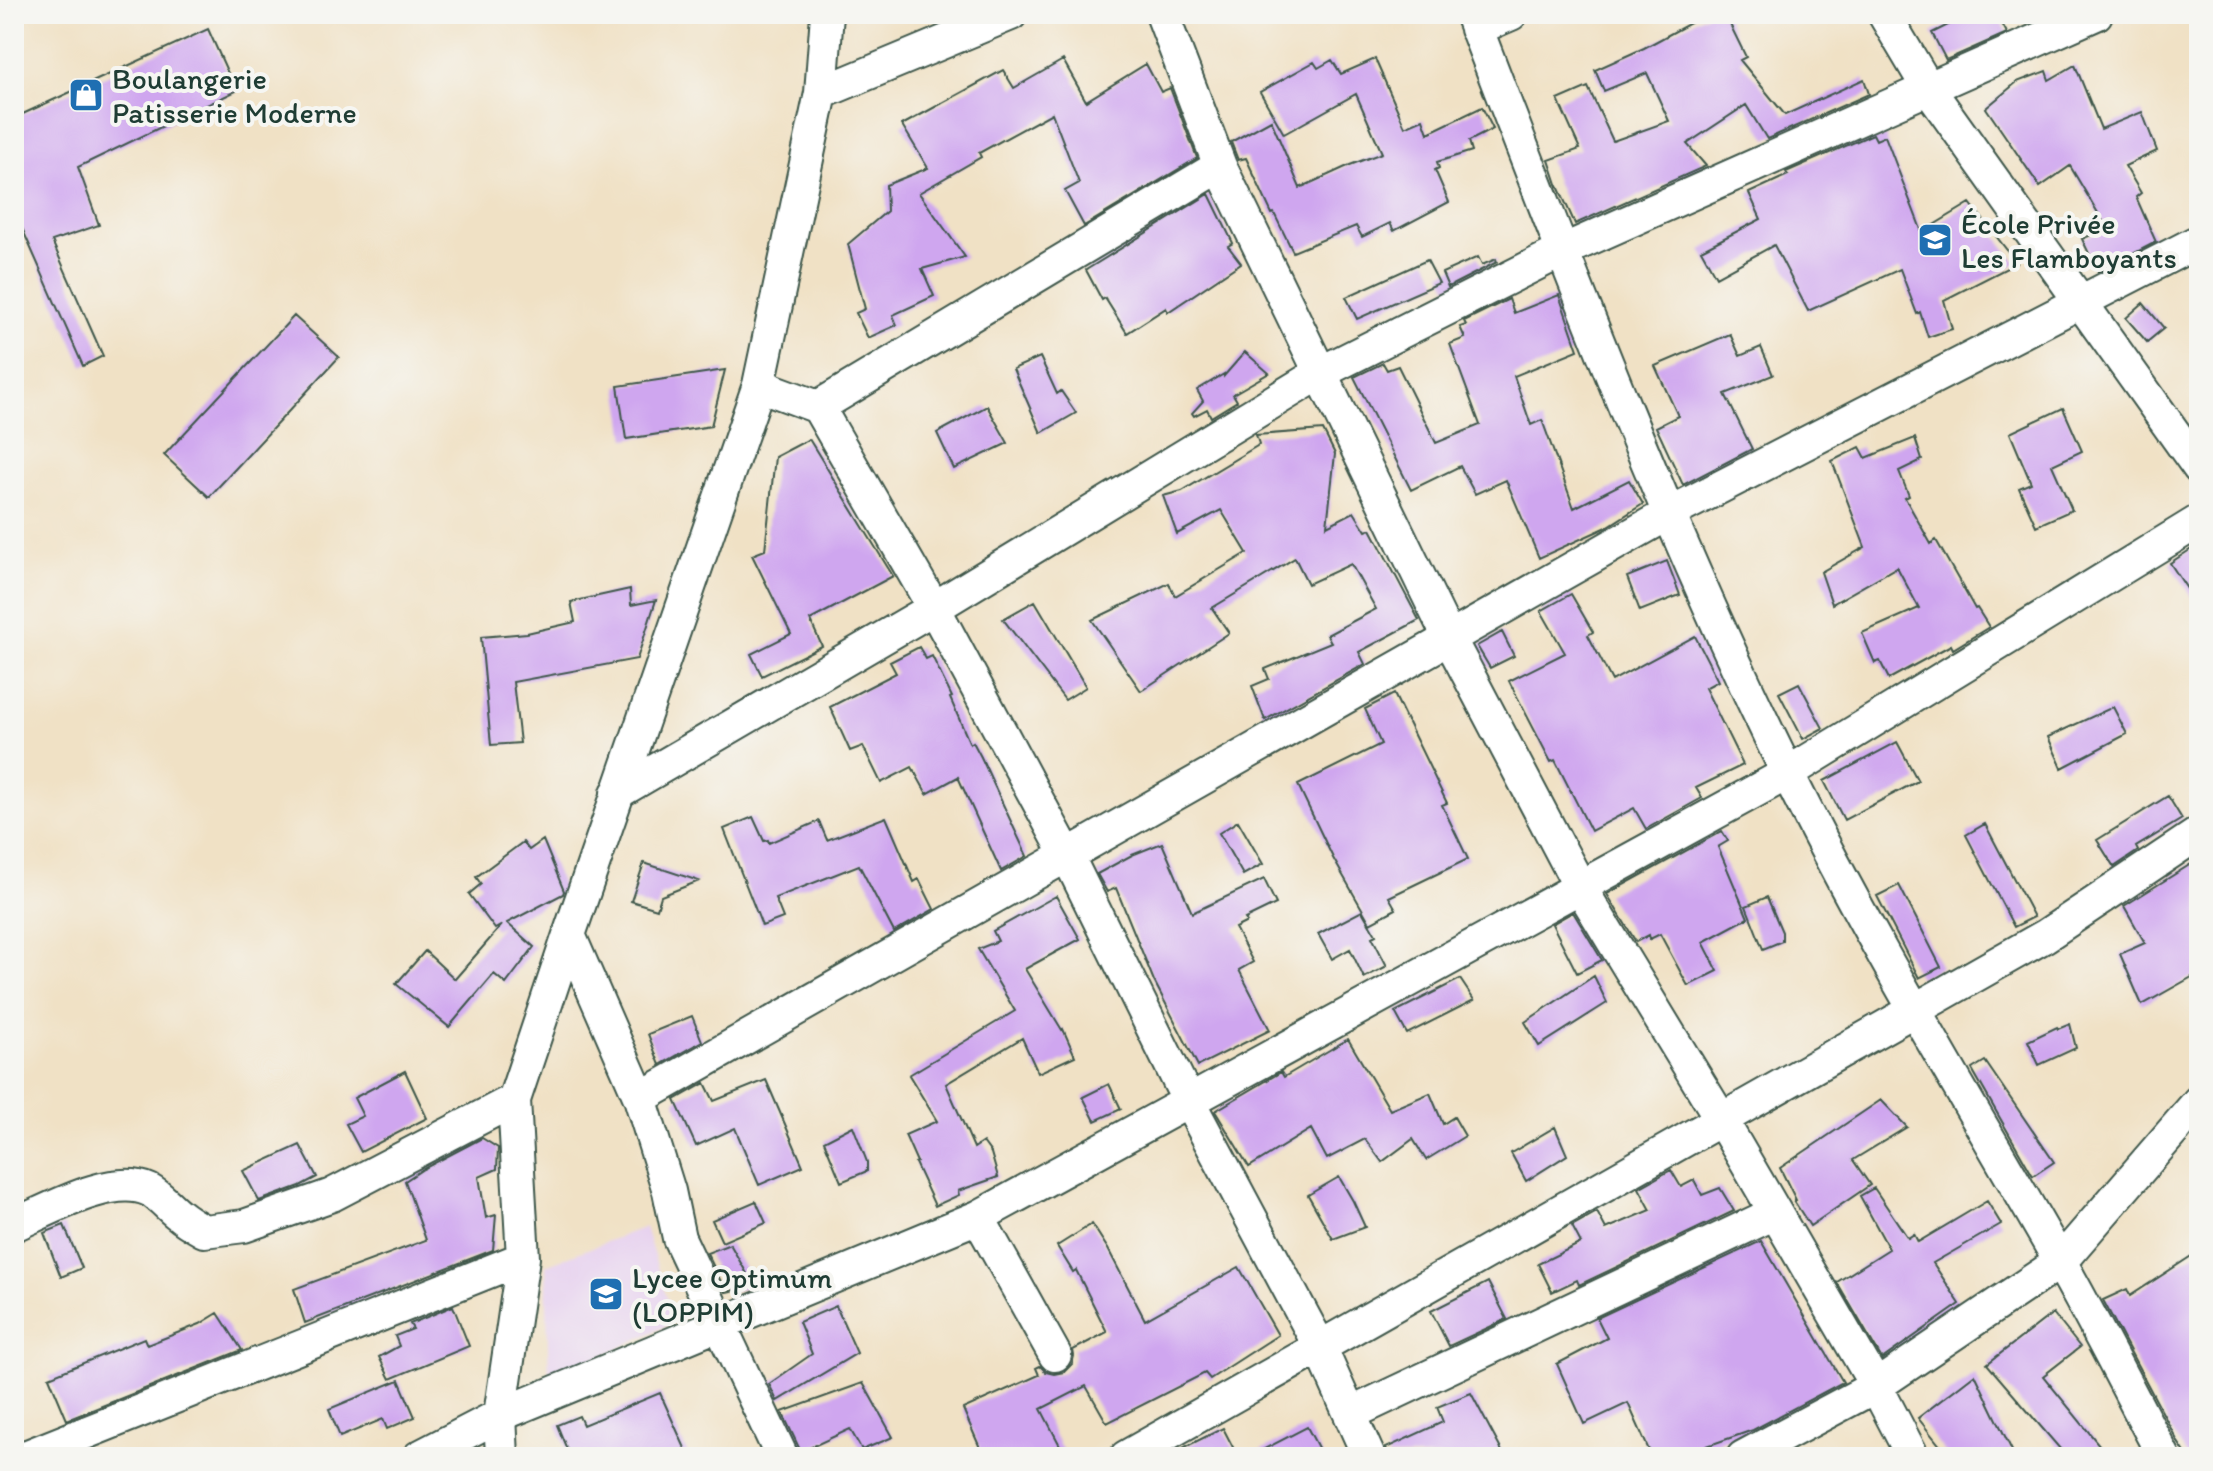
<svg xmlns="http://www.w3.org/2000/svg" width="2213" height="1471" font-family="Itim,sans-serif">
	<style>
		.built { fill: #e7d2ef }
		.building { fill: #cfa6ef }
		.lines { fill: none; stroke-linecap: round; stroke-linejoin: round }
		.minor-casing { stroke: #3e564a; stroke-width: 36 }
		.minor { stroke: #fff; stroke-width: 32 }
		.labels { text-anchor: middle; dominant-baseline: central; stroke-width: 8; stroke-linejoin: round; paint-order: stroke }
		.poi-label { font-size: 30px; fill: #1f3d34; stroke: #f6f6f2; text-anchor: start }
	</style>
	<rect width="100%" height="100%" fill="#f6f6f2"/>
	<filter id="ink" filterUnits="userSpaceOnUse"><feTurbulence type="fractalNoise" baseFrequency=".0125" numOctaves="2"/><feDisplacementMap in="SourceGraphic" scale="16" xChannelSelector="R" yChannelSelector="G"/><feConvolveMatrix kernelMatrix="1 2 1 2 8 2 1 2 1" color-interpolation-filters="sRGB"/></filter>
	<filter id="wash" filterUnits="userSpaceOnUse"><feTurbulence type="fractalNoise" baseFrequency=".006" numOctaves="4" result="noise"/><feDisplacementMap in="SourceGraphic" scale="32" xChannelSelector="R" yChannelSelector="G"/><feGaussianBlur stdDeviation="1.8" result="paint"/><feColorMatrix in="noise" values="0 0 0 0 0 0 0 0 0 0 0 0 0 0 0 0 0 1.4 0 .05"/><feComposite in="paint" operator="in"/></filter>
	<g filter="url(#wash)">
		<rect width="100%" height="100%" fill="#f0e1c5"/>
		<path class="built" d="M645 1227 674 1322 549 1381 546 1265Z"/>
		<g id="blocks">
			<path class="building" d="M1707 14H1725L1746 57 1740 60 1785 115 1864 79 1869 94 1767 139 1746 105 1687 144 1706 166 1575 224 1557 184 1549 160 1580 149 1558 100 1588 87 1613 141 1669 121 1647 73 1604 91 1595 70 1644 48Z
				M1970 14H1997L2007 33 1946 60 1932 33Z
				M208 29 236 91 78 167 99 225 52 241 103 356 83 366 14 210V118Z
				M1375 59 1405 127 1423 119 1428 133 1482 107 1493 129 1469 141 1472 151 1437 162 1439 168 1435 170 1449 202 1394 231 1390 223 1362 237 1356 226 1293 252 1274 213 1272 214 1246 158 1238 160 1231 142 1271 120 1300 188 1350 165 1382 153 1356 94 1284 134 1260 92 1314 62 1318 68 1332 60 1341 74Z
				M1063 60 1086 101 1146 64 1161 92 1170 88 1197 158 1084 226 1065 191 1079 183 1052 113 979 153 981 157 919 193 965 257 922 269 934 296 893 315 897 325 868 338 856 313 865 309 848 244 887 211 886 185 928 168 902 125 1003 70 1014 88Z
				M2075 65 2101 129 2142 112 2157 151 2125 166 2141 193 2136 197 2156 242 2098 272 2082 239 2107 228 2070 166 2040 187 1986 108 2017 82 2046 71 2049 80Z
				M1873 134 1876 140 1885 136 1922 232 1970 203 2017 263 1944 300 1952 329 1928 337 1920 312 1917 314 1900 269 1808 311 1774 245 1716 277 1701 250 1761 219 1749 193 1788 175 1786 172Z
				M1209 194 1233 243 1228 246 1241 263 1168 312 1166 308 1127 333 1105 298 1102 300 1086 270Z
				M1478 257 1482 265 1496 259 1497 262 1448 287 1442 273Z
				M1427 260 1439 283 1357 319 1346 297Z
				M1559 295 1578 350 1514 376 1531 425 1542 420 1574 508 1629 480 1643 504 1607 527 1539 558 1506 480 1475 494 1460 466 1411 490 1354 377 1383 363 1387 370 1398 366 1436 443 1480 425 1450 344 1465 338 1460 327 1466 325 1464 321 1509 299 1514 313Z
				M2143 303 2164 328 2147 342 2126 318Z
				M294 316 339 357 209 497 164 455Z
				M1730 334 1740 356 1761 347 1773 375 1725 394 1752 449 1683 485 1656 427 1678 416 1655 366Z
				M1245 352 1269 373 1233 394 1237 401 1211 417 1207 409 1194 416 1192 413 1203 401 1197 390 1224 374V376Z
				M1040 357 1057 394 1061 391 1076 413 1041 433 1013 369Z
				M725 370 711 426 626 439 618 386Z
				M987 406 1008 443 954 469 937 433Z
				M2063 408 2082 451 2052 465 2072 510 2036 526 2019 488 2031 483 2010 433Z
				M1323 430 1335 454 1327 526 1354 512 1366 531 1371 529 1419 620 1359 652 1365 664 1265 720 1252 686 1269 679 1265 669 1331 642 1327 635 1376 609 1351 564 1308 584 1295 558 1212 608 1229 633 1141 691 1092 620 1169 583 1175 596 1247 553 1221 510 1177 534 1163 496 1182 491 1257 446 1259 444 1256 435Z
				M1915 438 1922 460 1899 471 1909 496 1905 498 1931 544 1936 540 1975 609 1977 608 1989 627 1953 649 1951 645 1889 679 1880 661 1875 663 1862 633 1919 608 1897 567 1832 604 1821 572 1865 547 1832 461 1860 447 1866 458Z
				M809 439 893 576 810 620 822 646 762 676 751 654 791 634 752 555 765 550 775 457Z
				M2199 544V607L2170 563Z
				M1667 561 1680 595 1640 611 1627 577Z
				M630 589 631 605 656 600 637 659 513 682 520 743 491 745 481 637 527 633 575 622 571 602Z
				M1571 594 1593 632 1588 635 1612 681 1695 636 1718 681 1705 688 1743 765 1696 788 1702 798 1646 829 1634 808 1591 831 1555 760 1551 762 1509 681 1565 653 1541 611Z
				M1035 601 1086 687 1065 700 1003 619Z
				M1502 632 1514 656 1490 668 1477 646Z
				M919 647 926 659 932 656 952 697 950 698 970 744 973 742 981 757 1027 856 1001 871 958 777 927 794 912 767 881 783 863 746 850 751 830 707 896 673 890 662Z
				M1799 683 1823 728 1803 739 1779 693Z
				M1394 694 1447 803 1442 805 1468 859 1389 897 1396 909 1370 923 1333 858 1298 785 1381 744 1365 709Z
				M2113 707 2127 734 2062 768 2048 737Z
				M1897 742 1918 781 1844 820 1824 781Z
				M2168 796 2182 819 2136 847 2138 851 2114 867 2097 840Z
				M753 817 764 841 768 840 769 843 819 821 827 840 886 817 914 882 919 879 934 909 894 932 859 865 775 898 783 918 762 926 724 829Z
				M1238 821 1263 864 1243 875 1219 833Z
				M1985 824 2034 917 2014 927 1966 835Z
				M1722 831 1728 841 1718 847 1748 918 1703 942 1718 971 1688 986 1660 934 1650 939 1649 935 1636 942 1607 894Z
				M543 840 564 891 563 894 507 923 534 947 506 984 494 974 449 1027 396 984 425 951 455 979 502 925 495 929 469 894 481 884 476 877 523 842 529 850Z
				M1162 843 1192 913 1264 879 1276 904 1245 919 1247 922 1235 928 1253 962 1239 970 1270 1030 1198 1066 1154 981 1116 888 1107 892 1097 874 1132 855Z
				M2199 859V973L2142 1005 2120 954 2145 943 2124 906Z
				M644 863 699 881 661 896 657 909 631 901Z
				M1899 885 1941 967 1919 978 1877 896Z
				M1056 896 1080 939 1025 969 1062 1030 1063 1029 1075 1056 1038 1073 1022 1038 946 1084 974 1148 983 1142 991 1153 998 1177 958 1191 959 1195 935 1206 915 1163 917 1162 905 1135 937 1121 909 1075 1015 1011 978 949 998 941 993 931Z
				M1767 897 1782 932V941L1763 949 1746 906Z
				M1362 911 1376 935 1372 937 1387 966 1364 978 1350 949 1332 959 1318 934Z
				M1573 912 1602 960 1577 973 1552 924Z
				M1594 976 1607 1003 1539 1046 1525 1022Z
				M1460 979 1474 1000 1407 1034 1395 1012Z
				M692 1016 702 1041 660 1065 648 1034Z
				M2070 1024 2076 1048 2039 1065 2028 1041 2057 1027 2058 1029Z
				M1348 1039 1390 1110 1430 1093 1443 1124 1454 1117 1465 1136 1426 1160 1413 1139 1382 1162 1365 1139 1327 1159 1311 1129 1249 1167 1215 1111 1281 1072 1284 1077Z
				M1985 1061 2054 1162 2033 1176 1972 1069Z
				M405 1071 427 1118 361 1152 346 1124 363 1116 354 1098Z
				M766 1080 803 1166 759 1185 735 1128 696 1146 675 1100 705 1083 714 1101Z
				M1109 1084 1121 1109 1095 1121 1083 1097Z
				M1881 1100 1907 1127 1853 1160 1870 1185 1810 1226 1794 1201 1796 1200 1780 1168Z
				M853 1126 867 1162V1171L841 1182 824 1141Z
				M1555 1127 1567 1155 1526 1181 1511 1153Z
				M482 1138 498 1148 497 1169 479 1177 486 1218 496 1215 493 1250 305 1323 294 1289 426 1240 405 1181 423 1169Z
				M300 1145 317 1177 300 1186 259 1201 243 1171Z
				M1671 1170 1681 1187 1694 1180 1702 1195 1720 1188 1734 1211 1579 1285 1577 1280 1552 1292 1538 1264 1581 1243 1572 1226 1597 1212 1606 1229 1651 1210 1639 1188Z
				M1339 1177 1353 1201 1365 1227 1333 1239 1308 1195Z
				M1874 1188 1908 1238 1914 1234 1918 1242 1987 1201 2001 1224 1933 1263 1960 1304 1882 1359 1837 1282 1889 1249 1860 1196Z
				M756 1201 766 1223 722 1242 712 1220Z
				M1092 1224 1108 1249 1145 1320 1239 1267 1278 1335 1210 1379 1205 1373 1107 1423 1086 1386 1041 1409 1066 1457H984L963 1409 1039 1375 1036 1368 1040 1366 1046 1372 1054 1374 1064 1372 1072 1364 1074 1356 1073 1350 1107 1332 1076 1270 1073 1272 1057 1246Z
				M64 1225 82 1268 61 1277 44 1233Z
				M1761 1241 1843 1382 1753 1430 1701 1448 1706 1457H1652L1628 1403 1584 1424 1557 1364 1607 1338 1597 1318Z
				M730 1244 754 1286 726 1292 707 1253Z
				M2199 1251V1457H2188L2178 1442 2103 1300 2127 1289 2130 1296Z
				M1488 1282 1507 1319 1449 1346 1431 1311Z
				M453 1306 469 1346 390 1379 379 1357 399 1346 395 1336 413 1329 410 1324Z
				M836 1306 857 1353 777 1401 769 1384 812 1354 799 1322Z
				M218 1313 242 1350 67 1420 49 1377 144 1338 147 1345 200 1324Z
				M2053 1313 2080 1347 2043 1376 2109 1457H2067L1987 1364Z
				M1975 1374 2015 1457H1949L1918 1418Z
				M399 1380 415 1417 387 1429 383 1419 340 1437 329 1409Z
				M863 1383 893 1437 862 1450 850 1429 801 1452 782 1412Z
				M660 1393 689 1457H570L557 1425 579 1416 583 1425Z
				M1471 1393 1505 1457H1388L1386 1448 1443 1422 1437 1407Z
				M1307 1427 1323 1457H1249Z
				M1223 1428 1238 1457H1165Z"/>
		</g>
	</g>
	<g filter="url(#ink)">
		<use href="#blocks" fill-opacity="0" stroke="#3e564a" stroke-width="2"/>
		<g class="lines">
			<g class="minor-casing">
				<path id="minor" d="M1162 14 1220 166 1449 638 1580 887 1721 1119 1876 1386 1913 1457
					M1471 14C1569 270 1666 526 1787 772 1869 939 1966 1097 2058 1258 2095 1323 2129 1391 2164 1457
					M1884 14 1928 88 2199 468
					M1476 29 1511 14
					M821 93 1011 14
					M759 385 818 407 934 608 1067 855 1189 1102 1320 1347 1369 1457
					M818 407 1220 166
					M617 793 934 608 1320 373 1562 251 2096 14
					M569 935 640 1098 669 1191 679 1238 782 1457
					M640 1098 1668 514 2199 241
					M978 1217 1055 1355
					M14 1225C49 1210 112 1173 149 1190 160 1196 168 1206 178 1214 186 1221 195 1226 204 1231L244 1226 332 1195 514 1100
					M1350 1414 1775 1213
					M25 1457 523 1258
					M419 1457 500 1415 978 1217 1788 773 2199 521
					M502 1457 500 1415 523 1258 514 1100 569 935 759 385 821 93 827 14
					M1126 1457 2045 936 2199 833
					M1743 1457 1876 1386 2060 1262 2199 1101"/>
			</g>
			<use href="#minor" class="minor"/>
		</g>
	</g>
	<defs>
		<g id="shop-square" transform="scale(1.8)"><rect x="-9" y="-9" width="18" height="18" rx="4" fill="#1f6fb2" stroke="#f6f6f2"/><path d="M-5-2.5h2.3a2.7 3.5 0 0 1 5.4 0H5L5.5 6h-11ZM-1.5-2.5h3a1.5 2.3 0 0 0-3 0Z" fill="#fff"/></g>
		<g id="school-square" transform="scale(1.8)"><rect x="-9" y="-9" width="18" height="18" rx="4" fill="#1f6fb2" stroke="#f6f6f2"/><path d="M0-5L7-2L0 1L-7-2ZM-4 1L0 2.5L4 1V4Q0 6-4 4Z" fill="#fff"/></g>
	</defs>
	<g fill-rule="evenodd">
		<use href="#shop-square" x="86" y="95"/>
		<use href="#school-square" x="1935" y="240"/>
		<use href="#school-square" x="606" y="1294"/>
	</g>
	<g class="labels">
		<g class="poi-label">
			<text x="112" y="78">Boulangerie<tspan x="112" dy="34">Patisserie Moderne</tspan></text>
			<text x="1961" y="223">École Privée<tspan x="1961" dy="34">Les Flamboyants</tspan></text>
			<text x="632" y="1277">Lycee Optimum<tspan x="632" dy="34">(LOPPIM)</tspan></text>
		</g>
	</g>
	<rect width="2213" height="1471" fill="none" stroke="#f6f6f2" stroke-width="48"/>
</svg>
